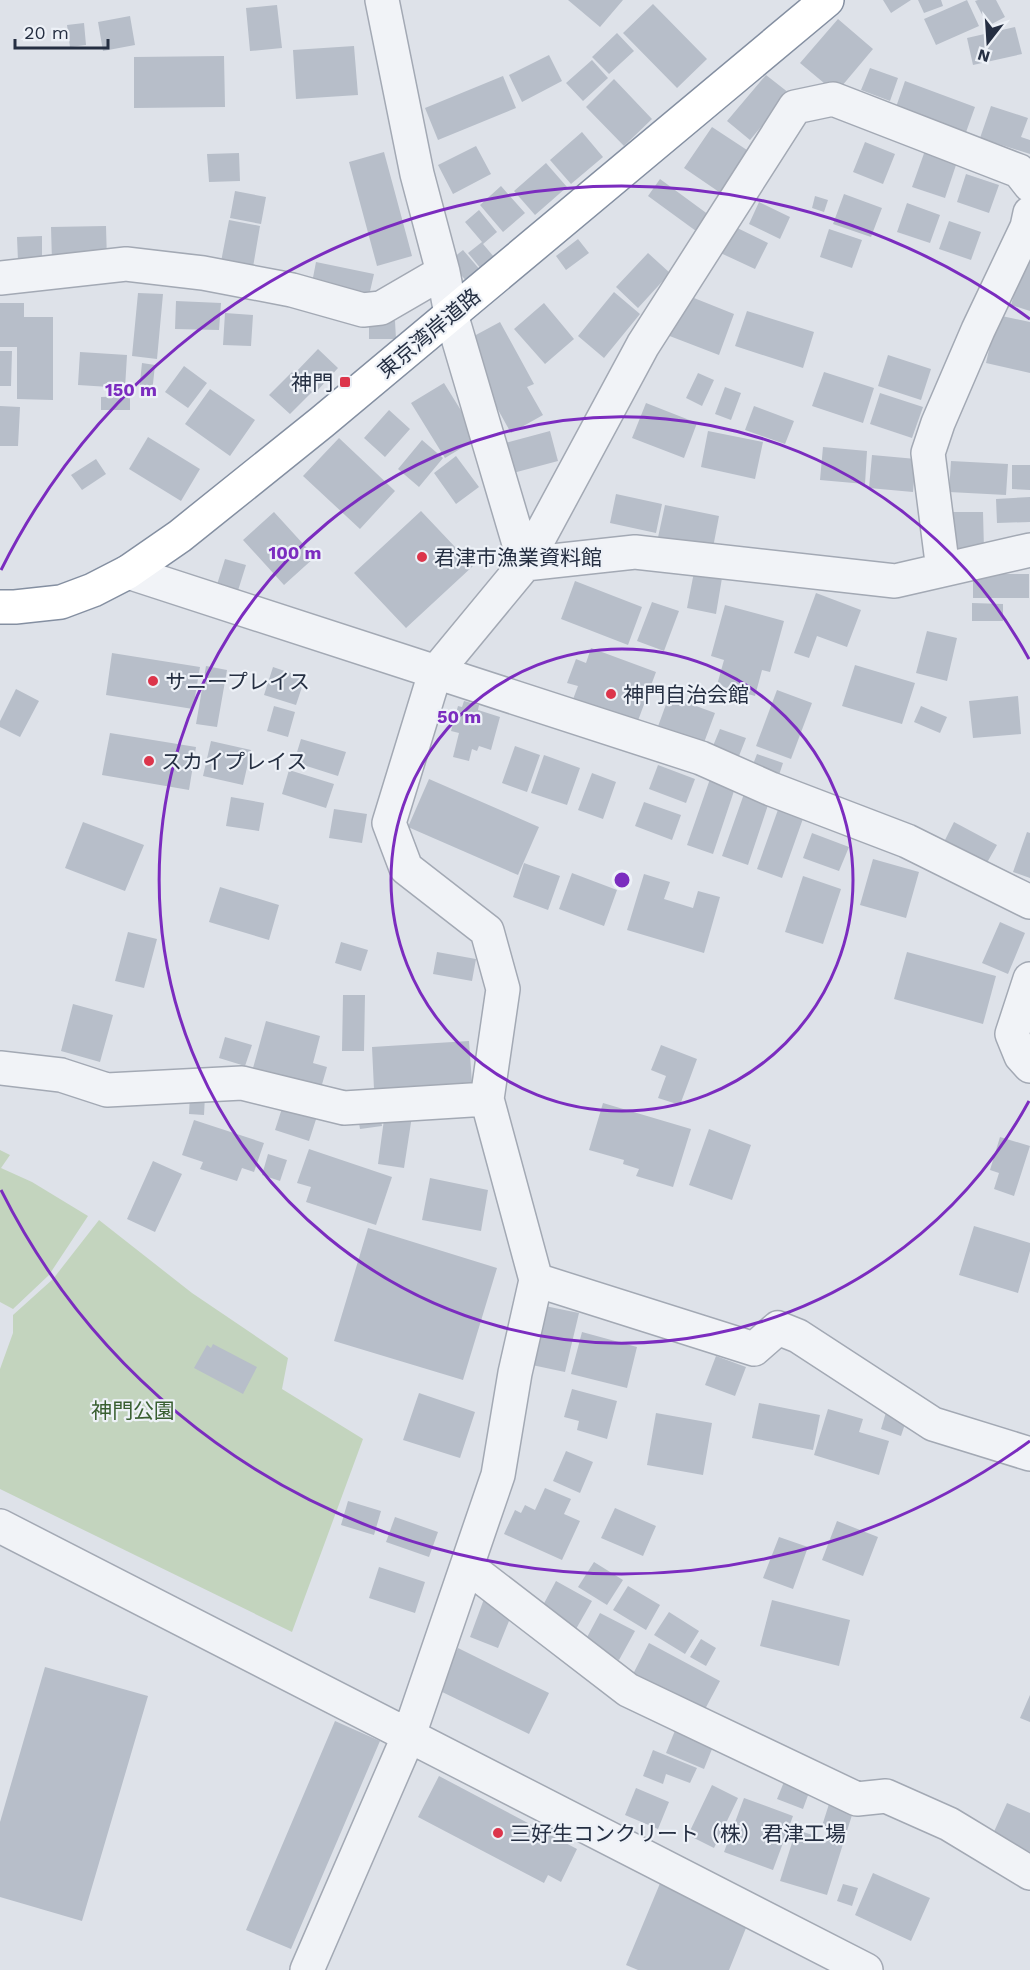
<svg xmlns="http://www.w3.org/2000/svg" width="1030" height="1970" font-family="'Work Sans','Noto Sans JP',sans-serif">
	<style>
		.green { fill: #c3d4be }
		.building { fill: #b7bec9 }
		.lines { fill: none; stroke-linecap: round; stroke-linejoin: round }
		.minor-casing { stroke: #a3a9b4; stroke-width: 36 }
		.trunk-casing { stroke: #848fa1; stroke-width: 36 }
		.minor { stroke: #f1f3f7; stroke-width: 33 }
		.trunk { stroke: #fff; stroke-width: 33 }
		.ring { fill: none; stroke: #7b2cbf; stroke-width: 3 }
		.poi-dot { fill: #dc354b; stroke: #edf1f7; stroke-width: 2 }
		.labels { text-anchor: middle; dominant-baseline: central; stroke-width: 4.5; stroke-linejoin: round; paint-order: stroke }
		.street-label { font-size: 21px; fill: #252f42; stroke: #edf1f7 }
		.poi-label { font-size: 21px; fill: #252f42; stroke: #edf1f7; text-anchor: start }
		.park-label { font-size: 21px; fill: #395f31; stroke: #edf1f7 }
		.centre { fill: #7b2cbf; stroke: #edf1f7; stroke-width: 3 }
		.ring-label { font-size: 18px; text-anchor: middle; font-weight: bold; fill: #7b2cbf; stroke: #edf1f7; stroke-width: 4.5; stroke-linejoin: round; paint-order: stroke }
	</style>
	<rect width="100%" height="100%" fill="#dee2e9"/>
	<path class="green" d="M0 1150 10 1155 1 1168 32 1182 88 1216 49 1275 13 1309 0 1302Z
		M99 1220 192 1293 288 1358 282 1389 363 1439 292 1632 0 1489V1369L13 1333V1315L53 1279Z"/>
	<path class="building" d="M568 0H623L600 27Z
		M883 0H911L891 13Z
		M918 0H941L943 6 924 13Z
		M967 0 979 26 936 45 924 19Z
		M978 0H996L1005 17 988 26 975 1Z
		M653 4 707 59 677 88 623 33Z
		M277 5 282 48 250 51 246 8Z
		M130 16 135 45 103 51 98 22Z
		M838 19 873 49 836 93 800 63Z
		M84 23 86 45 70 47 67 25Z
		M1015 27 1022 54 973 65 967 38Z
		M617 33 634 51 609 74 592 57Z
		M354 46 358 95 296 99 293 50Z
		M549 55 562 81 522 102 509 75Z
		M224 56 225 107 134 108V57Z
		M592 60 608 78 583 101 566 83Z
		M870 68 898 78 890 101 861 90Z
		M766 75 789 93 750 140 727 121Z
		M503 76 516 108 438 140 425 108Z
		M614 79 652 119 624 146 586 107Z
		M905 81 975 107 965 135 895 110Z
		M991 106 1028 118 1021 137 1030 140V154L980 138Z
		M712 127 750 152 722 194 684 168Z
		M582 132 603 157 571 184 550 160Z
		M865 142 895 154 883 184 853 172Z
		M927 145 959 156 945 198 912 187Z
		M476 146 491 174 453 194 438 165Z
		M384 152 412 256 377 266 349 162Z
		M239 153 240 181 209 182 207 154Z
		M546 163 567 187 535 215 514 191Z
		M966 174 999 185 989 213 957 202Z
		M660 179 709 215 696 231 648 196Z
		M501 186 525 213 503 232 480 205Z
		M235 191 266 197 261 224 230 218Z
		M844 194 882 208 871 237 833 224Z
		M815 196 828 200 824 212 812 208Z
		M759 202 790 217 780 239 749 224Z
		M907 203 940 215 930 243 897 232Z
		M479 210 497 232 483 244 500 264 486 275 468 253 482 242 465 222Z
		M229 220 260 226 252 273 220 267Z
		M949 221 981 232 971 260 939 249Z
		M727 223 768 243 755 269 714 250Z
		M106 226 107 261 52 262 51 227Z
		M829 229 862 240 852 268 820 257Z
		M42 236V261H18L17 237Z
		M578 239 589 253 566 270 556 256Z
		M463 250 481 271 468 283 449 261Z
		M648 253 670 273 638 308 616 287Z
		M1025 256 1030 257V311L1011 305Z
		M316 262 374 274 368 300 311 288Z
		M614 292 640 314 604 358 578 336Z
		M138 293 163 294 157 359 132 356Z
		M684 294 734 314 719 355 667 335Z
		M176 301 221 303 219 330 175 329Z
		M0 303H24V317H53V400L17 399V347H0Z
		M544 303 574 339 545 364 514 329Z
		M747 311 814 332 803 368 735 346Z
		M225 313 253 315 251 346 223 345Z
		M997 315 1030 322V373L986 363Z
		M369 321H395L396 339H369Z
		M500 322 534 384 527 387 543 415 511 433 461 343Z
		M318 349 338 368 317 391 296 372Z
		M0 351H12L11 386H0Z
		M80 352 127 355 125 388 78 385Z
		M888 355 931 369 921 400 878 386Z
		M142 363 155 365 152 393 139 392Z
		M184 366 207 383 188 408 165 392Z
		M292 372 312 392 290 414 269 395Z
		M824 372 874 388 863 423 812 406Z
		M698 373 714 380 702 406 686 398Z
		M444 383 478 438 445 458 411 403Z
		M725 387 741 393 731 420 715 414Z
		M210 389 255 420 230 456 185 424Z
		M880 393 923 407 912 438 870 424Z
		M130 396V410H101V397Z
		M646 403 697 423 684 458 632 438Z
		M0 406 20 407 18 446H0Z
		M754 406 794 421 785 444 745 430Z
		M389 410 410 429 385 457 364 438Z
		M550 431 558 461 513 473 505 443Z
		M708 431 763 442 755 479 701 467Z
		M148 437 200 469 181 501 129 469Z
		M339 438 395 491 360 529 303 476Z
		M422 440 443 458 419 487 398 469Z
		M823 447 867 451 865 484 820 480Z
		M872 455 916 459 913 492 869 488Z
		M456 456 479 487 456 504 434 473Z
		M96 459 106 474 82 490 71 475Z
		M951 461 1008 464 1006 495 949 492Z
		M1012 465H1030V490L1012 489Z
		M616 494 662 504 656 533 610 523Z
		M1030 497V522L997 523 996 499Z
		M665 505 719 516 712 553 657 542Z
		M421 511 473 566 406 628 354 573Z
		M274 512 315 557 284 585 243 540Z
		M952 512H983L984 550 953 551Z
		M225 559 246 565 236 597 215 591Z
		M695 567 723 572 716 614 687 608Z
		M973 574H1029V598H973Z
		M575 581 642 607 628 645 561 619Z
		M816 593 861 610 847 647 817 636 809 658 794 653Z
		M652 602 679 611 664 651 637 641Z
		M972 603 1003 604V621H972Z
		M725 605 784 621 770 672 762 670 755 696 717 685 724 660 711 656Z
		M927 631 957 638 947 681 916 673Z
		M591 648 656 672 636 726 572 702 578 686 567 683 576 659 586 663Z
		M112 653 200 667 193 709 106 695Z
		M855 665 915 683 902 724 842 706Z
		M206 666 227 670 217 727 196 724Z
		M273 667 305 678 296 705 264 695Z
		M16 689 39 701 20 737 0 727V721Z
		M777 690 812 703 791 759 756 746Z
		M669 696 715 713 702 748 656 732Z
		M1018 696 1021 734 973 738 969 701Z
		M464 701 479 705 478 710 500 717 491 750 479 746 477 751 472 749 469 761 453 757 459 733 451 731 458 706 462 707Z
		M274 706 295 712 288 737 267 731Z
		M921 706 947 717 940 733 914 722Z
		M720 729 746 738 739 756 713 746Z
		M110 733 196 747 189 790 102 775Z
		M301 739 346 752 338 776 294 762Z
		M211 741 251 750 243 785 203 776Z
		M515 746 540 755 527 792 502 783Z
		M757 754 783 763 777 781 750 772Z
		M544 755 580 768 567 805 531 793Z
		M658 765 695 779 686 803 649 789Z
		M289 770 334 784 326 808 282 794Z
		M592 773 616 782 603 819 578 810Z
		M429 779 539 827 518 875 408 827Z
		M710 779 735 788 713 854 687 845Z
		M745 791 770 799 748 865 722 856Z
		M231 797 264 803 259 831 226 826Z
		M644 802 681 815 672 840 635 826Z
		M780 804 805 813 782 878 757 869Z
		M334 809 367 814 362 843 329 838Z
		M83 822 144 845 125 891 65 868Z
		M954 822 997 845 984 868 942 846Z
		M1027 832 1030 833V878L1013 872Z
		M812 833 849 847 839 871 803 858Z
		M873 859 919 872 906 918 860 905Z
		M524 863 560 876 548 910 513 897Z
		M572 873 617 890 604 926 559 909Z
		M644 874 670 882 664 899 693 908 698 891 720 897 704 953 627 930Z
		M803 876 841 889 823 944 785 932Z
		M220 887 279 905 269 940 209 922Z
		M1000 922 1025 933 1008 974 982 963Z
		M128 932 157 939 144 988 115 981Z
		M341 942 368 950 361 971 335 963Z
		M437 952 476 959 472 981 433 974Z
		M907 952 996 976 983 1024 894 999Z
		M343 995H365L364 1051H342Z
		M73 1004 113 1015 100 1062 61 1051Z
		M266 1021 320 1036 313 1063 327 1067 321 1088 253 1068Z
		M225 1037 252 1045 245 1066 219 1058Z
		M469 1041 472 1083 374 1089 372 1047Z
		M661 1045 697 1059 680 1105 658 1098 666 1076 651 1070Z
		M190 1095 205 1096 204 1115 189 1114Z
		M286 1096 320 1107 309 1141 275 1130Z
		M603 1103 691 1129 673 1187 636 1176 639 1169 623 1164 624 1160 589 1150Z
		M385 1112 412 1116 404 1168 378 1164Z
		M380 1114 382 1126 360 1129 358 1117Z
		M194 1120 264 1143 254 1172 242 1168 237 1181 200 1169 203 1162 182 1155Z
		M709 1129 751 1145 732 1200 689 1185Z
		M1000 1137 1030 1146 1014 1196 994 1189 999 1173 990 1170Z
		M309 1149 392 1177 376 1225 306 1202 311 1187 297 1183Z
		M268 1154 287 1160 280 1181 262 1175Z
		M153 1161 182 1174 155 1232 127 1219Z
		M430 1178 488 1190 481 1231 422 1220Z
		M974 1226 1030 1243V1251L1018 1293 959 1275Z
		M368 1228 497 1268 463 1380 334 1341Z
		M545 1306 579 1313 565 1372 532 1365Z
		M582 1332 637 1347 627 1388 571 1374Z
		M213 1344 257 1367 243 1394 194 1368 207 1345 211 1348Z
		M716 1356 746 1367 735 1396 705 1385Z
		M572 1389 617 1401 607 1439 577 1430 579 1421 564 1417Z
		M419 1393 475 1412 460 1458 403 1440Z
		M759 1403 820 1415 813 1450 752 1438Z
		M828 1409 863 1419 859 1432 889 1441 879 1475 814 1455Z
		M887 1409 908 1415 901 1436 881 1429Z
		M656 1413 712 1423 703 1475 647 1465Z
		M566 1451 593 1462 580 1493 553 1481Z
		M545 1488 571 1499 564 1514 580 1521 562 1560 504 1534 515 1510 521 1513 525 1505 535 1510Z
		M348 1501 381 1511 374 1535 341 1525Z
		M615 1508 656 1526 643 1556 601 1538Z
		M395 1517 438 1532 429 1557 386 1542Z
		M837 1521 878 1537 863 1576 822 1560Z
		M779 1537 808 1547 793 1589 763 1578Z
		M594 1562 623 1580 607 1605 578 1587Z
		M379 1567 425 1582 415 1613 369 1598Z
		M556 1581 592 1601 576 1629 541 1609Z
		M628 1586 660 1605 646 1630 613 1610Z
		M484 1599 513 1611 498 1648 470 1637Z
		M772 1600 850 1620 839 1666 760 1646Z
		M669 1612 699 1631 685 1654 654 1635Z
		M600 1613 635 1631 619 1660 585 1641Z
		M701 1639 716 1648 706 1666 690 1657Z
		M649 1643 720 1681 704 1711 633 1674Z
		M458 1648 549 1693 529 1734 438 1690Z
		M45 1667 148 1696 82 1921 0 1897V1822Z
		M1030 1695V1722L1020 1718Z
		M335 1721 380 1741 291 1949 246 1930Z
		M676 1728 714 1744 704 1769 666 1753Z
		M653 1750 697 1768 690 1783 666 1774 663 1784 643 1776Z
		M439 1776 577 1849 561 1882 548 1875 544 1883 418 1817Z
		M786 1777 811 1787 803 1809 777 1799Z
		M712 1785 738 1798 714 1848 688 1835Z
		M636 1788 669 1802 658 1829 625 1815Z
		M744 1798 793 1816 773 1870 724 1852Z
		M1007 1803 1030 1813V1852L992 1836Z
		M829 1804 853 1812 846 1834 822 1826Z
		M796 1830 843 1844 827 1895 780 1881Z
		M873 1873 930 1898 911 1941 855 1915Z
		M661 1881 750 1918 729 1970H638L626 1965Z
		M843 1884 858 1888 852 1906 837 1901Z"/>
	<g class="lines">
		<g class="minor-casing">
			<path id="minor" d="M382 0 417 174 443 272 451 314 525 564
				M0 278 126 264 203 273 292 290 363 310 381 308 443 272
				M525 564 635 552 895 581 1030 550
				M943 570 928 453 938 423 978 330 1027 227 1030 213
				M128 572 701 758 771 789 907 841 1030 902
				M1030 979 1012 1034 1021 1056 1030 1066
				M0 1068 61 1075 107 1090 242 1083 344 1108 487 1099
				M536 1280 754 1349 778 1328 798 1336 933 1424 1030 1454
				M0 1526 866 1970
				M467 1566 628 1690 857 1799 886 1796 949 1824 1030 1873
				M307 1970 409 1735 498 1475 515 1373 536 1280 487 1099 503 989 487 931 406 868 389 823 435 673 525 564 643 345 795 107 833 99 1019 171 1030 185"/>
		</g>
		<g class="trunk-casing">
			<path id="trunk" d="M0 607H15L61 602 93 590 128 572 180 536 322 422 827 0"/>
		</g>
		<use href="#minor" class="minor"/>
		<use href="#trunk" class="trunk"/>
	</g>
	<g class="ring">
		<circle cx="622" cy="880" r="231"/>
		<path d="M1029 1101A463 463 0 1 1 1029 659"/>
		<path d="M1030 1441A694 694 0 0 1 1 1190M1 570A694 694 0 0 1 1030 319"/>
	</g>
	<g class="poi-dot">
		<rect x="339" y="376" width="12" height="12" rx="3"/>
		<circle cx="422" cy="557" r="6"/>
		<circle cx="153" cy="681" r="6"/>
		<circle cx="611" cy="694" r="6"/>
		<circle cx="149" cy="761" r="6"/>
		<circle cx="498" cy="1833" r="6"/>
	</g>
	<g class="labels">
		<g class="street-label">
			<text transform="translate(429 333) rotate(-40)">東京湾岸道路</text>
		</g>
		<g class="poi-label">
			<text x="333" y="382" text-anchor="end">神門</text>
			<text x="434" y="557">君津市漁業資料館</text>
			<text x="165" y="681">サニープレイス</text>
			<text x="623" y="694">神門自治会館</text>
			<text x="161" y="761">スカイプレイス</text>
			<text x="510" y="1833">三好生コンクリート（株）君津工場</text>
		</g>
		<g class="park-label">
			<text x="133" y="1410">神門公園</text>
		</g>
	</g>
	<circle cx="622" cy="880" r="9" class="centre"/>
	<g class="ring-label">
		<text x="131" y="396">150 m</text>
		<text x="295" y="559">100 m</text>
		<text x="459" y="723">50 m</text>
	</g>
	<g transform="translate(988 42) rotate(197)" stroke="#edf1f7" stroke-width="4.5" paint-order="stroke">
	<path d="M0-4.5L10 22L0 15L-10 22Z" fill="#252f42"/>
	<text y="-9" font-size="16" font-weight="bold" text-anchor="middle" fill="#252f42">N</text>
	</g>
	<path d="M15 39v9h93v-9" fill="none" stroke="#252f42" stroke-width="3"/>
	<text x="24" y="39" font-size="18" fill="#252f42" stroke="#edf1f7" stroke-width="4.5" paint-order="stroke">20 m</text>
</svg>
